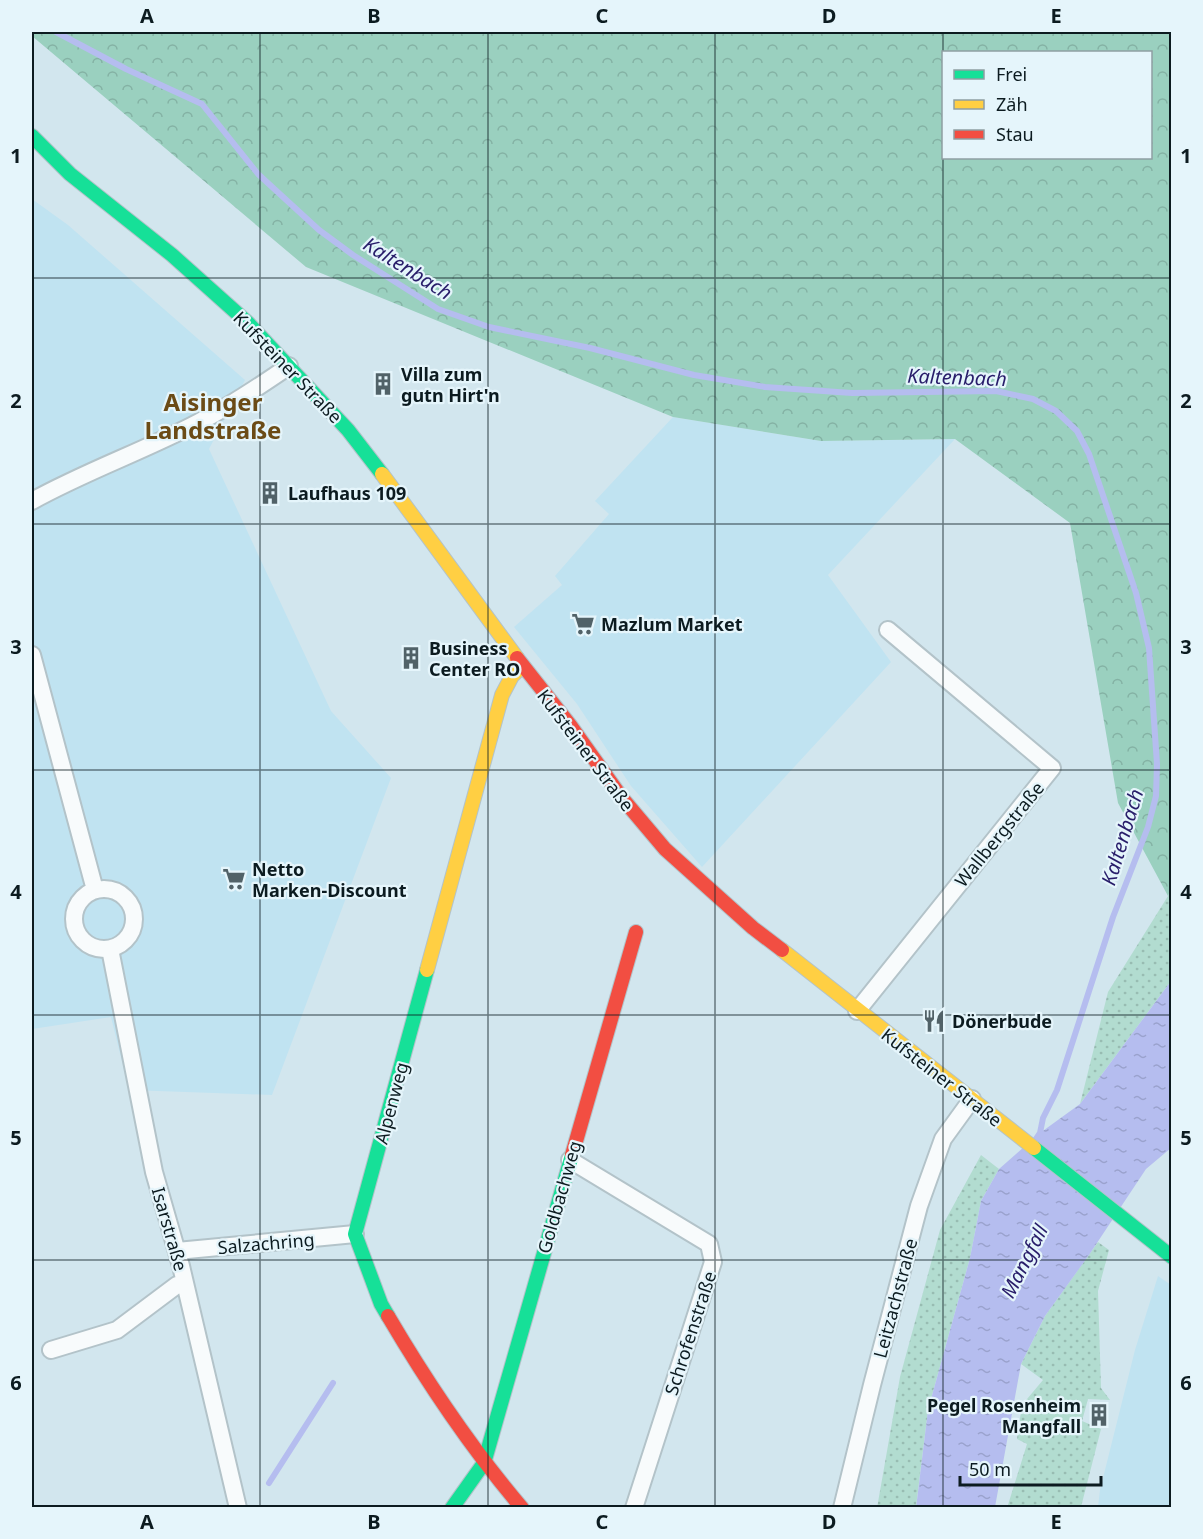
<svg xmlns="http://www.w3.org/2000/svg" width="1203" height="1539" font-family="'Noto Sans',sans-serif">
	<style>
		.built { fill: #c0e3f1 }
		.grass { fill: url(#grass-dots) }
		.forest { fill: url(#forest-crowns); fill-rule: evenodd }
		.water { fill: url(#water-ripples) }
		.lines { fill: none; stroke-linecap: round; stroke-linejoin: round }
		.stream { stroke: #b5bdef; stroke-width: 6 }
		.street-casing { stroke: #b3c3c9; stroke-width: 20 }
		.fast-casing { stroke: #b3c3c9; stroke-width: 16 }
		.slow-casing { stroke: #b3c3c9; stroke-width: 16 }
		.jam-casing { stroke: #b3c3c9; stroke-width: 16 }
		.street { stroke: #f8fbfc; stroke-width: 16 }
		.fast { stroke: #16e098; stroke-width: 14 }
		.slow { stroke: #ffcf43; stroke-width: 14 }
		.jam { stroke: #f24e42; stroke-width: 14 }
		.grid { fill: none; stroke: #0c1b20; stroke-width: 1.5; stroke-opacity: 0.55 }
		.labels { text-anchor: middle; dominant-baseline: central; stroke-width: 4.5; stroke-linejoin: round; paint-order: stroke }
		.street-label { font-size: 18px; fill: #0c1b20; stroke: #e5f5fb }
		.poi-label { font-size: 18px; font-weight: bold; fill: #0c1b20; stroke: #e5f5fb; text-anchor: start }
		.water-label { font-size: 20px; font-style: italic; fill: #281d6a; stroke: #e5f5fb }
		.district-label { font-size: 24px; font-weight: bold; fill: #6b4b16; stroke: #e5f5fb }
		.neatline { fill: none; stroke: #0c1b20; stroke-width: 2 }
		.grid-label { font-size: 20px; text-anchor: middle; font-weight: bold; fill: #0c1b20 }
	</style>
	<defs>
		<pattern id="grass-dots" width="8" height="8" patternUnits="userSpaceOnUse" patternTransform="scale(1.5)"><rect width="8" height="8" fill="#b2dcd0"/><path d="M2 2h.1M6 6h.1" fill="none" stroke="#98bcb2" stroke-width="1.8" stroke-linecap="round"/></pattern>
		<pattern id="forest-crowns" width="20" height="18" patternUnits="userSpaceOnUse" patternTransform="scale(1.5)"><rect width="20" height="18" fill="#9ad0bf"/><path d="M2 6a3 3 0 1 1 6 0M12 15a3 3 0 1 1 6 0" fill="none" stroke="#84b2a4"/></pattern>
		<pattern id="water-ripples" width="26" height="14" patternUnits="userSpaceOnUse" patternTransform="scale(1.5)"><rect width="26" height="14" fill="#b5bdef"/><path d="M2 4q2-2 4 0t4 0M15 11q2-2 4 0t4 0" fill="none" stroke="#9aa2cd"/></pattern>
	</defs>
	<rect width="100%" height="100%" fill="#d2e6ee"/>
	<path class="built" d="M32 199 68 225 245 380 209 449 331 711 391 778 272 1095 129 1090 111 1017 32 1029Z
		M673 417 821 441 955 439 828 575 891 662 702 867 631 786 577 704 514 627 562 585 555 576 609 514 595 501Z
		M1158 1276 1171 1285V1507H1098L1100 1490 1135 1350Z"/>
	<path class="grass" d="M1171 885V981L1080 1104 1108 992 1168 896Z
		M981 1155 999 1169 981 1201 970 1258 928 1410 916 1507 877 1508 900 1377 940 1230Z
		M1098 1242 1109 1250 1098 1291 1101 1388 1110 1400 1088 1399 1082 1421 1101 1429 1081 1507 1007 1508 1027 1444 1017 1439 1022 1405 1043 1380 1021 1364 1045 1316Z"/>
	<path class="forest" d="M32 32H1171L1172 885 1168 896 1118 803 1070 523 955 439 821 441 673 417 306 267 32 36ZM944 52H1150V158H944Z"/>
	<path class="water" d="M1171 981V1148L1146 1169 1089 1255 1045 1316 1021 1364 995 1507 916 1508 928 1410 970 1258 981 1201 999 1169 1040 1133 1080 1104Z"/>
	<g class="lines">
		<path class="stream" d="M56 32 126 69 202 104 258 174 319 230 353 255 438 309 489 327 590 348 694 375 765 387 852 393 996 391 1033 399 1056 411 1077 431 1089 454 1136 593 1149 648 1157 764 1156 796 1148 827 1113 917 1057 1090 1043 1118 1040 1133 1036 1139
			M269 1483 333 1383"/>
		<g class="street-casing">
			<path id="street" d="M32 501C86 471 144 451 199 422 230 406 260 386 289 366
				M32 655 95 890
				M74 919a30 30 0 1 1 60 0a30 30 0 1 1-60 0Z
				M110 949 154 1172 181 1266 238 1508
				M857 1011 1052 768 888 630
				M570 1160 709 1244 713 1262 634 1508
				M177 1251 355 1234
				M51 1350 117 1330 177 1285 185 1283
				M842 1508 872 1385 919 1206 943 1139 972 1099"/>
		</g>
		<g class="fast-casing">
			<path id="fast" d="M32 136 70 174 172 255 248 323 348 430 382 474
				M1034 1148 1172 1257
				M388 1316 381 1304 355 1234 427 970
				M452 1508 484 1463 572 1155"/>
		</g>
		<g class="slow-casing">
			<path id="slow" d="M382 474 517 658
				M782 950 1034 1148
				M427 970 502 695 512 676 522 666"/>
		</g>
		<g class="jam-casing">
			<path id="jam" d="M517 658 570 725 622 798 665 849 753 928 782 950
				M572 1155 636 932
				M388 1316C428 1384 471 1448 522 1508"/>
		</g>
		<use href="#street" class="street"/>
		<use href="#fast" class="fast"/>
		<use href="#slow" class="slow"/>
		<use href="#jam" class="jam"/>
	</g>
	<path class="grid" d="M260 32V1508M488 32V1508M715 32V1508M943 32V1508M32 278H1172M32 524H1172M32 770H1172M32 1015H1172M32 1260H1172"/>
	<defs>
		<g id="building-bare" transform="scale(1.8)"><path d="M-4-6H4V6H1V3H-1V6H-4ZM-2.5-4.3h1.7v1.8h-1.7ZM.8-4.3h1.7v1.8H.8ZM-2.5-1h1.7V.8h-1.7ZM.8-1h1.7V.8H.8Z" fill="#516268" stroke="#e5f5fb" stroke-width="2.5" paint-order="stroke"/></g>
		<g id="supermarket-bare" transform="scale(1.8)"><path d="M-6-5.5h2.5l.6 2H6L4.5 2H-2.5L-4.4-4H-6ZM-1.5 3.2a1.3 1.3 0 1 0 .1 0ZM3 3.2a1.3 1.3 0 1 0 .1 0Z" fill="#516268" stroke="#e5f5fb" stroke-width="2.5" paint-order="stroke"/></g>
		<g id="restaurant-bare" transform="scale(1.8)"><path d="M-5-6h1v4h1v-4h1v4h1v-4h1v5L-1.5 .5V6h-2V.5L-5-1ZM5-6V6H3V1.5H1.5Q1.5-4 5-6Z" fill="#516268" stroke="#e5f5fb" stroke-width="2.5" paint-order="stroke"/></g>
	</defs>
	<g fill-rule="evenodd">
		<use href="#building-bare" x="383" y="384"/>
		<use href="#building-bare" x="270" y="493"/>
		<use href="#supermarket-bare" x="583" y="624"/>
		<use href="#building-bare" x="411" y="658"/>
		<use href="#supermarket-bare" x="234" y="879"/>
		<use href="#restaurant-bare" x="934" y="1021"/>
		<use href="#building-bare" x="1099" y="1415"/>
	</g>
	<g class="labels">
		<g class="street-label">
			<text transform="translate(288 367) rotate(46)">Kufsteiner Straße</text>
			<text transform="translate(586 750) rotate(53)">Kufsteiner Straße</text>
			<text transform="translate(999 834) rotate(-51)">Wallbergstraße</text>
			<text transform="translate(942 1077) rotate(38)">Kufsteiner Straße</text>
			<text transform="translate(391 1103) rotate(-75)">Alpenweg</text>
			<text transform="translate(559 1197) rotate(-74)">Goldbachweg</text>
			<text transform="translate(170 1229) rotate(74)">Isarstraße</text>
			<text transform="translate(266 1243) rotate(-5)">Salzachring</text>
			<text transform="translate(895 1298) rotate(-75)">Leitzachstraße</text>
			<text transform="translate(690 1333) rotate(-72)">Schrofenstraße</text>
		</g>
		<g class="poi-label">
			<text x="401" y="374">Villa zum<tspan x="401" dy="21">gutn Hirt'n</tspan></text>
			<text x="288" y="493">Laufhaus 109</text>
			<text x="601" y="624">Mazlum Market</text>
			<text x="429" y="648">Business<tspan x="429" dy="21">Center RO</tspan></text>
			<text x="252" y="869">Netto<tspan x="252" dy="21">Marken-Discount</tspan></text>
			<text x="952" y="1021">Dönerbude</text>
			<text x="1081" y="1405" text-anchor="end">Pegel Rosenheim<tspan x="1081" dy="21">Mangfall</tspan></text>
		</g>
		<g class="water-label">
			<text transform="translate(408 268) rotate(32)">Kaltenbach</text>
			<text transform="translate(957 377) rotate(2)">Kaltenbach</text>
			<text transform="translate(1122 837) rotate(-73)">Kaltenbach</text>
			<text transform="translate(1024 1261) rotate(-63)">Mangfall</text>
		</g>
		<g class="district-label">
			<text x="213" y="401">Aisinger<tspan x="213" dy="28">Landstraße</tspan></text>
		</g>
	</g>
	<rect width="1203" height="1539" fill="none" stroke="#e5f5fb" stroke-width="66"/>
	<rect x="942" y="51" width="210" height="108" fill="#e5f5fb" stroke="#8e9ea3" stroke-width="1.5"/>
	<rect x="954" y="70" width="30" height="9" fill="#16e098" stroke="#8e9ea3" stroke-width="1.5"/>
	<text x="996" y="81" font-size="18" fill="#0c1b20">Frei</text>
	<rect x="954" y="100" width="30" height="9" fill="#ffcf43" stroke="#8e9ea3" stroke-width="1.5"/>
	<text x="996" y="111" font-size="18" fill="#0c1b20">Zäh</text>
	<rect x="954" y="130" width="30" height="9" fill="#f24e42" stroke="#8e9ea3" stroke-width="1.5"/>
	<text x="996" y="141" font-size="18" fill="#0c1b20">Stau</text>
	<path d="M960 1476v9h141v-9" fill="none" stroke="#0c1b20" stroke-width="3"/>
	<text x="969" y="1476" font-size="18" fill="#0c1b20" stroke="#e5f5fb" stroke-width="4.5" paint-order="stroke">50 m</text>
	<rect x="33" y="33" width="1137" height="1473" class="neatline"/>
	<g class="grid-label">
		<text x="147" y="23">A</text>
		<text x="374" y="23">B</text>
		<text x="602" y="23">C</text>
		<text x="829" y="23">D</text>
		<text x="1056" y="23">E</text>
		<text x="16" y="163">1</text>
		<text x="1186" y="163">1</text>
		<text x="16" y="408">2</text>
		<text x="1186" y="408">2</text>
		<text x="16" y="654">3</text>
		<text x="1186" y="654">3</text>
		<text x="16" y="899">4</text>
		<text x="1186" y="899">4</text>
		<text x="16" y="1145">5</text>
		<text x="1186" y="1145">5</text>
		<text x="16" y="1390">6</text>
		<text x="1186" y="1390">6</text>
		<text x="147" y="1529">A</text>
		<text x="374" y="1529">B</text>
		<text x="602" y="1529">C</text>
		<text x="829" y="1529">D</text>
		<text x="1056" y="1529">E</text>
	</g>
</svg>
